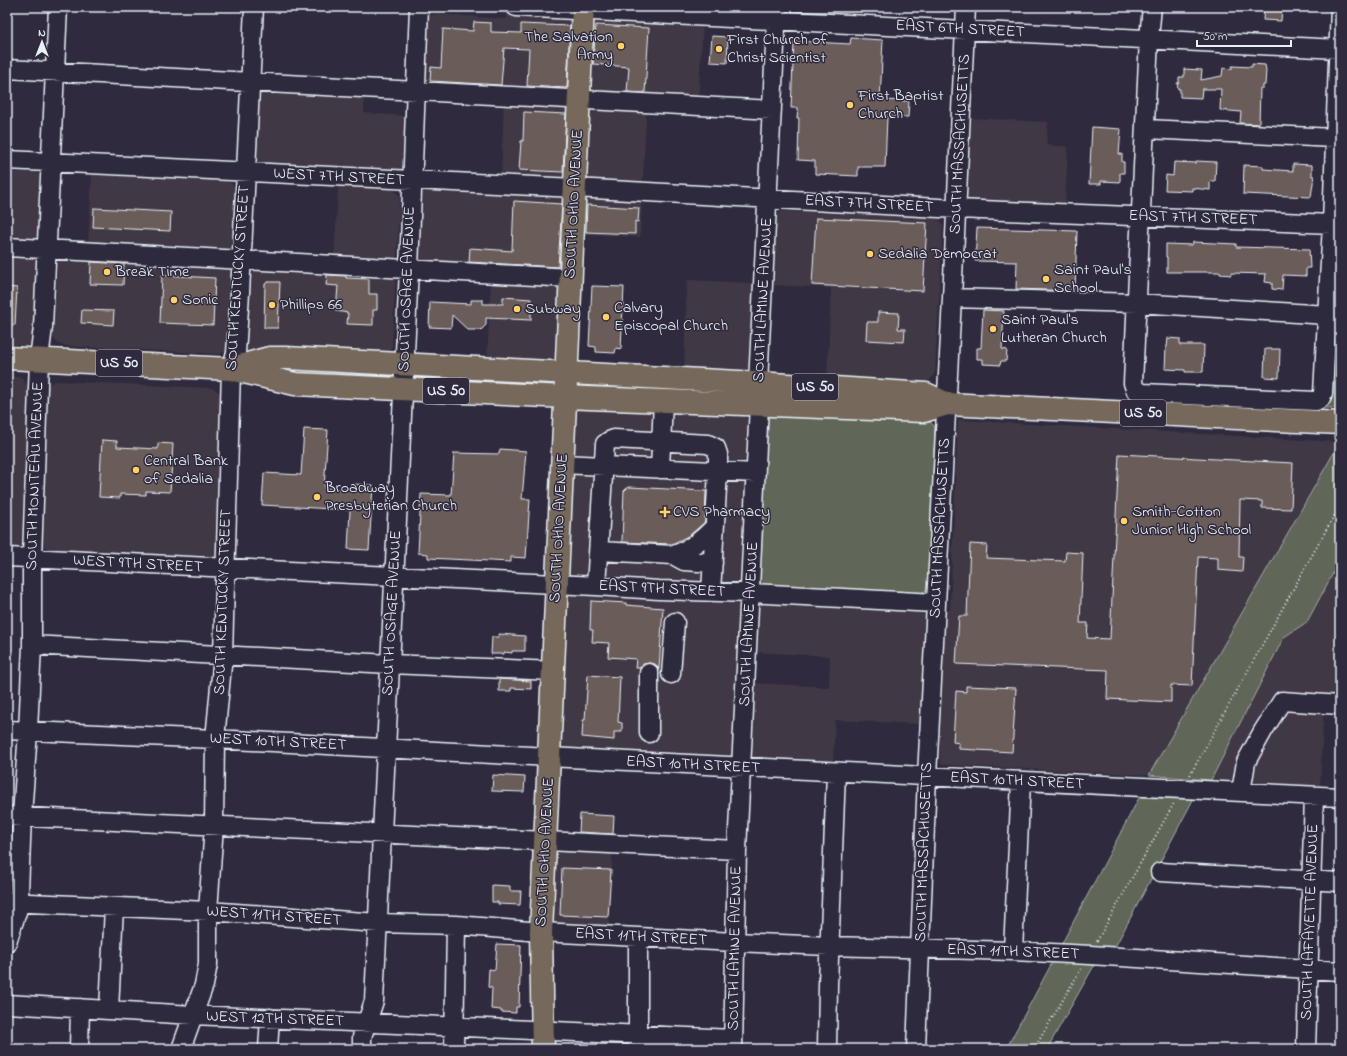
<svg xmlns="http://www.w3.org/2000/svg" width="1347" height="1056" font-family="'Indie Flower',sans-serif">
	<style>
		.built { fill: #413945 }
		.green { fill: #606659; stroke: #a4aca8 }
		.building { fill: #6a5b58; stroke: #e8f1f8 }
		.lines { fill: none; stroke-linecap: round; stroke-linejoin: round }
		.minor-casing { stroke: #e8f1f8; stroke-width: 21 }
		.major-casing { stroke: #e8f1f8; stroke-width: 25 }
		.highway-casing { stroke: #e8f1f8; stroke-width: 25 }
		.path { stroke: #e8f1f8; stroke-width: 2; stroke-dasharray: 1 3; stroke-linecap: butt }
		.minor { stroke: #2f2a3d; stroke-width: 18 }
		.major { stroke: #76695c; stroke-width: 22 }
		.highway { stroke: #76695c; stroke-width: 22 }
		.poi-dot { fill: #ffd166; stroke: #2f2a3d; stroke-width: 1.5 }
		.labels { text-anchor: middle; dominant-baseline: central; stroke-width: 3; stroke-linejoin: round; paint-order: stroke }
		.shield { fill: #2f2a3d; stroke: #b0b5c0; stroke-width: 1 }
		.shield-label { font-size: 15px; font-weight: bold; fill: #e8f1f8 }
		.street-label { font-size: 16px; fill: #e8f1f8; stroke: #2f2a3d }
		.poi-label { font-size: 16px; fill: #e8f1f8; stroke: #2f2a3d; text-anchor: start }
	</style>
	<rect width="100%" height="100%" fill="#2f2a3d"/>
	<filter id="ink" filterUnits="userSpaceOnUse"><feTurbulence type="fractalNoise" baseFrequency=".025" numOctaves="2"/><feDisplacementMap in="SourceGraphic" scale="8" xChannelSelector="R" yChannelSelector="G"/><feConvolveMatrix kernelMatrix="1 2 1 2 8 2 1 2 1" color-interpolation-filters="sRGB"/></filter>
	<g filter="url(#ink)">
		<path class="built" d="M507 7H704L698 102 647 99 640 237 581 234 555 361 487 363 491 278 415 274 419 195 423 191 500 195 501 179 504 100 421 96 425 18 429 15 436 14 507 19Z
			M257 79 365 85 364 113 405 116 402 169 398 174 256 166 252 161Z
			M968 118 1048 122 1046 145 1068 147 1065 205 969 200 964 197Z
			M7 171 36 172 40 177 33 343 27 346 7 345Z
			M92 175 224 181 232 184 237 188 229 342 227 350 220 354 67 346 59 344 53 338 59 245 88 246Z
			M338 187 391 189 396 192 400 197 392 347 388 354 255 352 248 350 245 345 249 266 334 261Z
			M782 211 933 218 939 220 943 225 935 373 926 386 827 381 831 288 772 285 775 218 777 214Z
			M687 280 753 283 750 364 748 372 684 373Z
			M7 377H21L31 390 24 546 19 550 7 549Z
			M55 381 212 388 219 392 222 396 217 547 216 554 211 558 51 550 44 547 41 541 45 390 49 384Z
			M576 408 743 415 748 420 750 425 743 579 738 583 734 584 574 576 568 574 565 570Z
			M958 420 1340 442 1149 775 947 765 941 764 940 759V725L835 720 833 762 758 758 750 757 751 683 829 687 830 656 753 652 755 606 759 601 950 610Z
			M1340 560V703L1324 702 1320 786 1211 780 1284 637 1307 622Z
			M576 592 734 600 739 604 740 614 734 754 729 758 564 750 557 747 564 600 567 595Z
			M552 841 613 844 609 926 555 923 551 921Z"/>
		<path class="green" d="M1326 338 1340 339V408H1322Z
			M778 414 930 422 935 427 928 586 925 591 921 593 762 585 757 579 763 423 769 417Z
			M1340 442V560L1307 622 1284 637 1211 780 1149 775Z
			M1140 796 1194 798 1115 947H1060Z
			M1053 961 1095 964 1047 1049H1006Z"/>
		<path class="building" d="M1264 7H1282L1281 21 1263 20Z
			M474 22 491 23V32L521 33V24L570 26 567 88 527 86 529 49 504 48 501 85 430 81 431 67 441 68 443 29 473 31Z
			M596 25 649 28 645 93 627 92 629 67 593 64Z
			M712 36 728 37 727 63 710 62Z
			M851 38 883 40 880 100 909 101 908 117H887L885 167H858V176L815 174V161L798 160 799 118H797L798 108H791L794 41 850 44Z
			M1252 64 1265 65 1266 70 1265 85H1263V88H1260L1259 124 1240 123 1241 112 1220 110 1221 89H1202L1201 98 1180 97V89H1178L1177 83H1179V77H1184V69L1202 70 1201 80 1222 76 1223 68 1232 69V66L1252 67Z
			M524 112 566 114 563 172 519 170 521 141H523Z
			M1092 127 1121 129 1119 154H1122V162H1124V173H1120V182L1101 181V184H1089Z
			M1196 161 1216 162 1215 181H1210V190L1192 188V191L1165 190 1166 175 1173 176 1174 162 1196 163Z
			M1293 164 1312 165V176H1314L1311 197 1243 194 1244 165 1263 166V169L1293 171Z
			M514 201 562 204 558 267 469 262 470 248 512 251Z
			M587 205 639 208 638 222 635 221V234L586 232Z
			M94 208 171 212 170 231 93 227Z
			M816 218 927 223 923 291 812 285Z
			M977 228 1077 231 1075 291 1016 289 1017 262 975 261Z
			M1193 242 1236 244V247L1309 249 1310 268H1306V276L1283 275 1282 290 1272 289V283L1265 282 1266 274 1231 273V275L1220 274V272H1167V257H1166V244L1192 245Z
			M91 262 124 264 123 285 90 284Z
			M162 275 215 278 213 325 160 323Z
			M327 275 346 276V278L369 279V294H377V310H373V325L347 324 348 313 336 311 338 286 326 285Z
			M268 282H280L278 328H264L265 284Z
			M592 286 624 287 621 349 616 348 615 353 596 352V347L589 346Z
			M7 287 17 288 15 325H7Z
			M503 297 531 299V320L486 318V325L481 330H468L452 315 451 328 429 327 430 302 471 304V300H483V304H503Z
			M82 310 114 311 113 325 81 323Z
			M983 310 1004 311 1002 349 1007 350 1006 361H1001L1000 365 983 364V359H977V348H981Z
			M878 312 899 313 898 329H905L904 342 866 340 867 322H878Z
			M1168 338 1180 339V345H1204L1203 372H1185V370L1165 369 1166 347H1167Z
			M1265 349H1280L1279 378 1264 377Z
			M304 429 328 430 324 488 352 489V484L373 485 369 550 348 549 350 510 262 505 264 473 301 475Z
			M102 440 117 441V447L158 449V443L173 444 170 492 146 491V495L120 494V498L99 497Z
			M500 449 526 451 522 499H530L526 558 511 557V562L428 558V554L418 553 421 494 451 495 454 453 499 454Z
			M1119 454 1293 463 1291 509 1262 508V501L1240 500 1239 557H1243L1242 572 1218 570V558L1198 557 1192 686 1171 685V702L1107 699 1108 670 956 664 959 616H967L970 544 987 545 986 558 1065 561 1066 552 1083 553 1080 623H1088L1087 638 1110 639Z
			M629 487 706 491 705 522 690 535 672 544 622 542 624 491 626 489Z
			M591 601 626 603V605L663 608 659 669 655 664 649 663 643 664 640 668H635L636 659 608 657 609 643 592 642 593 630H590Z
			M499 634 525 636V651H512V653L504 652V654H491L492 637H499Z
			M588 675 620 677 618 722 622 723V732H614V740L582 737 583 720H585Z
			M499 679 531 681V689L511 688V691H499Z
			M966 686 1016 688 1012 752 959 749V743L953 742 956 691 966 692Z
			M493 775 525 777 524 792 492 791Z
			M580 814 614 816 613 834 579 832Z
			M562 868 611 870 608 917 560 915Z
			M492 885 510 886V891H521L520 905 498 904V902H492Z
			M497 944 521 945 519 1007H516V1013L501 1012V1010L491 1009 492 988 488 987 489 969 495 970Z"/>
		<g class="lines">
			<g class="minor-casing">
				<path id="minor" d="M516 7 1338 49
					M1152 7 1149 38 1133 383 1136 391 1143 393 1316 401 1321 398 1323 393 1332 224 1340 7
					M7 69 772 110
					M1146 129 1335 138
					M7 160 575 188 957 209 1332 224
					M7 247 571 278
					M952 298 1137 303 1327 315
					M562 464 756 473
					M660 469 663 401
					M599 551 673 555C690 550 703 539 715 526
					M673 555 684 561 713 563
					M7 557 596 586 659 590 750 593 935 603
					M596 586 605 444 609 441 614 439 708 444 716 448 718 454V471L711 592
					M32 645 390 664 553 671
					M649 673V733
					M671 674 675 622
					M7 730 215 739 549 757 1340 797
					M1241 792 1246 762 1263 731 1282 701 1340 705
					M7 816 737 850
					M1160 872 1340 882
					M7 902 208 911 378 923 456 925 541 932 735 942 829 946 1013 951 1090 955 1340 971
					M7 942 20 903 19 891 22 816 28 731 32 645V558L39 359 43 327 58 7
					M1013 951 1021 781
					M7 1004 193 1015 733 1039
					M109 1010 114 907
					M79 1049 80 1008
					M181 1049 204 985 208 964V911L214 825 215 739 223 655 231 369 236 353 240 293 254 7
					M268 1049 270 1018
					M362 1049V1037L374 1001 409 269 419 7
					M454 1049 456 925
					M638 1049V937
					M733 1049 737 850 759 405 758 383 777 7
					M827 1049 828 985 836 772
					M916 1049 927 776 952 298 966 7
					M1306 1049 1314 796"/>
			</g>
			<g class="major-casing">
				<path id="major" d="M543 1049 541 932 583 7"/>
			</g>
			<g class="highway-casing">
				<path id="highway" d="M7 358 231 369 295 384 588 398 924 411 947 404 1340 423
					M233 368 269 358H286L758 383 926 394 947 404"/>
			</g>
			<path class="path" d="M1190 775 1340 505
				M1097 941 1174 803
				M1034 1049 1081 969"/>
			<use href="#minor" class="minor"/>
			<use href="#major" class="major"/>
			<use href="#highway" class="highway"/>
		</g>
	</g>
	<g class="poi-dot">
		<circle cx="621" cy="46" r="4"/>
		<circle cx="719" cy="49" r="4"/>
		<circle cx="850" cy="105" r="4"/>
		<circle cx="870" cy="254" r="4"/>
		<circle cx="107" cy="272" r="4"/>
		<circle cx="1046" cy="279" r="4"/>
		<circle cx="174" cy="300" r="4"/>
		<circle cx="272" cy="305" r="4"/>
		<circle cx="517" cy="309" r="4"/>
		<circle cx="606" cy="317" r="4"/>
		<circle cx="993" cy="329" r="4"/>
		<circle cx="136" cy="470" r="4"/>
		<circle cx="317" cy="497" r="4"/>
		<path d="M663 506h4v4h4v4h-4v4h-4v-4h-4v-4h4z"/>
		<circle cx="1124" cy="521" r="4"/>
	</g>
	<g class="labels">
		<g class="shield">
			<rect x="96" y="350" width="46" height="26" rx="3"/>
			<rect x="792" y="374" width="46" height="26" rx="3"/>
			<rect x="423" y="378" width="46" height="26" rx="3"/>
			<rect x="1120" y="400" width="46" height="26" rx="3"/>
		</g>
		<g class="shield-label">
			<text x="119" y="363">US 50</text>
			<text x="815" y="387">US 50</text>
			<text x="446" y="391">US 50</text>
			<text x="1143" y="413">US 50</text>
		</g>
		<g class="street-label">
			<text transform="translate(960 29) rotate(3)">EAST 6TH STREET</text>
			<text transform="translate(960 144) rotate(-87)">SOUTH MASSACHUSETTS</text>
			<text transform="translate(339 177) rotate(3)">WEST 7TH STREET</text>
			<text transform="translate(574 204) rotate(-87)">SOUTH OHIO AVENUE</text>
			<text transform="translate(869 204) rotate(3)">EAST 7TH STREET</text>
			<text transform="translate(1193 218) rotate(2)">EAST 7TH STREET</text>
			<text transform="translate(238 278) rotate(-86)">SOUTH KENTUCKY STREET</text>
			<text transform="translate(407 289) rotate(-88)">SOUTH OSAGE AVENUE</text>
			<text transform="translate(763 300) rotate(-87)">SOUTH LAMINE AVENUE</text>
			<text transform="translate(35 476) rotate(-88)">SOUTH MONITEAU AVENUE</text>
			<text transform="translate(559 528) rotate(-87)">SOUTH OHIO AVENUE</text>
			<text transform="translate(940 528) rotate(-87)">SOUTH MASSACHUSETTS</text>
			<text transform="translate(138 564) rotate(3)">WEST 9TH STREET</text>
			<text transform="translate(662 589) rotate(3)">EAST 9TH STREET</text>
			<text transform="translate(223 602) rotate(-88)">SOUTH KENTUCKY STREET</text>
			<text transform="translate(392 613) rotate(-87)">SOUTH OSAGE AVENUE</text>
			<text transform="translate(749 624) rotate(-87)">SOUTH LAMINE AVENUE</text>
			<text transform="translate(278 742) rotate(3)">WEST 10TH STREET</text>
			<text transform="translate(693 765) rotate(3)">EAST 10TH STREET</text>
			<text transform="translate(1017 781) rotate(3)">EAST 10TH STREET</text>
			<text transform="translate(545 852) rotate(-87)">SOUTH OHIO AVENUE</text>
			<text transform="translate(924 852) rotate(-88)">SOUTH MASSACHUSETTS</text>
			<text transform="translate(274 916) rotate(4)">WEST 11TH STREET</text>
			<text transform="translate(1310 922) rotate(-88)">SOUTH LAFAYETTE AVENUE</text>
			<text transform="translate(641 937) rotate(3)">EAST 11TH STREET</text>
			<text transform="translate(735 948) rotate(-89)">SOUTH LAMINE AVENUE</text>
			<text transform="translate(1013 952) rotate(2)">EAST 11TH STREET</text>
			<text transform="translate(275 1019) rotate(2)">WEST 12TH STREET</text>
		</g>
		<g class="poi-label">
			<text x="613" y="37" text-anchor="end">The Salvation<tspan x="613" dy="18">Army</tspan></text>
			<text x="727" y="40">First Church of<tspan x="727" dy="18">Christ Scientist</tspan></text>
			<text x="858" y="96">First Baptist<tspan x="858" dy="18">Church</tspan></text>
			<text x="878" y="254">Sedalia Democrat</text>
			<text x="1054" y="270">Saint Paul's<tspan x="1054" dy="18">School</tspan></text>
			<text x="115" y="272">Break Time</text>
			<text x="182" y="300">Sonic</text>
			<text x="280" y="305">Phillips 66</text>
			<text x="614" y="308">Calvary<tspan x="614" dy="18">Episcopal Church</tspan></text>
			<text x="525" y="309">Subway</text>
			<text x="1001" y="320">Saint Paul's<tspan x="1001" dy="18">Lutheran Church</tspan></text>
			<text x="144" y="461">Central Bank<tspan x="144" dy="18">of Sedalia</tspan></text>
			<text x="325" y="488">Broadway<tspan x="325" dy="18">Presbyterian Church</tspan></text>
			<text x="673" y="512">CVS Pharmacy</text>
			<text x="1132" y="512">Smith-Cotton<tspan x="1132" dy="18">Junior High School</tspan></text>
		</g>
	</g>
	<rect width="1347" height="1056" fill="none" stroke="#2f2a3d" stroke-width="24"/>
	<rect x="12" y="12" width="1323" height="1032" fill="none" stroke="#e8f1f8" stroke-width="1.5" filter="url(#ink)"/>
	<g transform="translate(42 42)" stroke="#2f2a3d" stroke-width="3" paint-order="stroke">
	<path d="M0-3L7 15L0 10L-7 15Z" fill="#e8f1f8"/>
	<text y="-6" font-size="11" font-weight="bold" text-anchor="middle" fill="#e8f1f8">N</text>
	</g>
	<path d="M1197 40v6h94v-6" fill="none" stroke="#e8f1f8" stroke-width="2"/>
	<text x="1203" y="40" font-size="12" fill="#e8f1f8" stroke="#2f2a3d" stroke-width="3" paint-order="stroke">50 m</text>
</svg>
